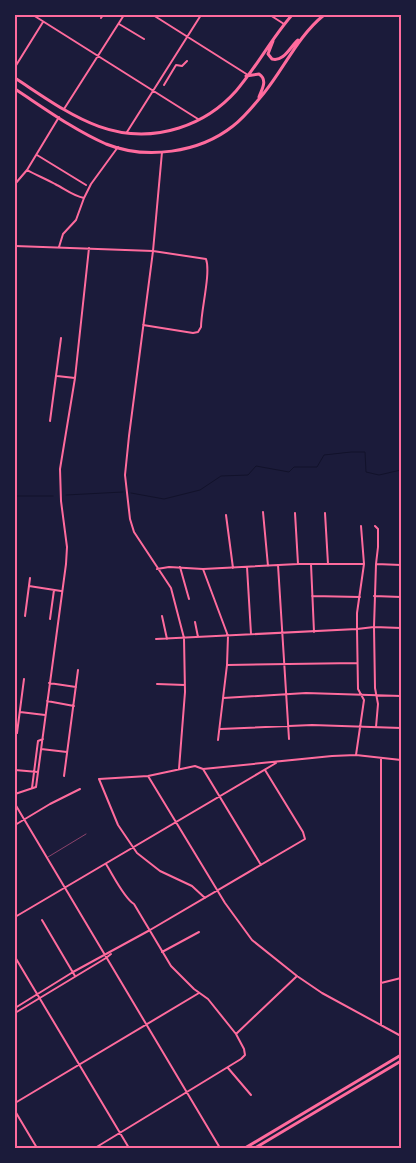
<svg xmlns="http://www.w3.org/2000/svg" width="416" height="1163" font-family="'DM Sans',sans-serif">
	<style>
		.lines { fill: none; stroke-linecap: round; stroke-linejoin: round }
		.stream { stroke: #12122b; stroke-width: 1 }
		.service { stroke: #ff6b9d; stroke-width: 0.5 }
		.minor { stroke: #ff6b9d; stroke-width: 2 }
		.primary { stroke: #ff6b9d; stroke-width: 3 }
		.trunk { stroke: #ff6b9d; stroke-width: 3 }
		.neatline { fill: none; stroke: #ff6b9d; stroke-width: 2 }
	</style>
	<rect width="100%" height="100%" fill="#1b1b3a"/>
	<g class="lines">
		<path class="stream" d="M131 493 164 499 200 490 221 476 248 475 256 466 289 472 294 467H317L324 455 351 452H365L366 472 379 475 401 470
			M66 495 123 492
			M15 496H53"/>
		<path class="service" d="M48 857 86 834"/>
		<path class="minor" d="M33 15 198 119
			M153 15 248 75
			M270 15 284 24
			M101 18 103 15
			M119 24 144 39
			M15 67 43 22
			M164 85 176 65 182 66 187 61
			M64 109 124 15
			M127 132 201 15
			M162 152 153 251 129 436 125 475 130 519 134 532 171 588 184 638 185 692 179 769
			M37 155 86 185
			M27 170C36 175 46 179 55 184 65 189 73 196 84 198
			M15 184 27 170 59 117
			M15 246 153 251 206 259C211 273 201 310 201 327L198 332 193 333 143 325
			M59 247 63 234 76 220 84 198 91 184 118 147
			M57 376 75 378
			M50 421 61 338
			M263 512 268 566
			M295 513 298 564
			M325 513 328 564
			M226 515 233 568
			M375 526 378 529V547L376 564 374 627 375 688 378 704 376 727
			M311 564 314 632
			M376 564 401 565
			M278 565 289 739
			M180 567 189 599
			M247 567 251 634
			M157 569 169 567 203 569 298 564H364
			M203 569 228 636 227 665 218 740
			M29 586 61 591
			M312 596 360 597
			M374 596 401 597
			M25 616 30 578
			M162 616 167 639
			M50 619 54 590
			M195 622 198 637
			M156 639 357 629 374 627 401 628
			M227 665 357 663
			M49 683 76 687
			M157 684 185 685
			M223 698 306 693 401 696
			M47 701 74 706
			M20 712 45 715
			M220 729 312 725 401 728
			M17 733 24 679
			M41 749 67 752
			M356 755 364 700 358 689 357 629V613L364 564 361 526
			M203 769 261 865
			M15 770 38 772
			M64 776 78 670
			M148 776 225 903 252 940 297 976 322 993 401 1036
			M32 788 38 741 43 739
			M15 794 36 787 66 564 67 547 61 501 60 469 75 378 89 248
			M15 804 220 1148
			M15 825 50 804 80 789
			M205 898 192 886 160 871 137 853 118 825 99 779 148 776 195 766 203 769 332 756 356 755 401 760
			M15 917 276 763
			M42 920 75 976
			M162 952 199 932
			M15 957 129 1148
			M381 983 401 978
			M15 1008 73 972 150 930 305 839 303 832 265 770
			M15 1013 106 958 111 954
			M381 1025V758
			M236 1034 297 976
			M228 1068 251 1095
			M15 1103 199 993
			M15 1111 37 1148
			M95 1148 241 1059 245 1055 244 1049 236 1034 208 999 194 989 171 966 134 904C124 898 113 875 106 864"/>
		<path class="primary" d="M245 1148 401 1055
			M255 1148 401 1061"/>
		<path class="trunk" d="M273 41 268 54 272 59C284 62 290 47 298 40
			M246 76 259 74C268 80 262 89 259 97
			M15 78C67 112 113 149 179 128 201 121 220 109 236 91 256 68 271 39 292 15
			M15 89C44 108 74 130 106 144 146 160 199 153 233 126 245 117 254 105 264 93 285 67 298 36 324 15"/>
	</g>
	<rect width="416" height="1163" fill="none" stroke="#1b1b3a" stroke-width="32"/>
	<rect x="16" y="16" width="384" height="1131" class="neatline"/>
</svg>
